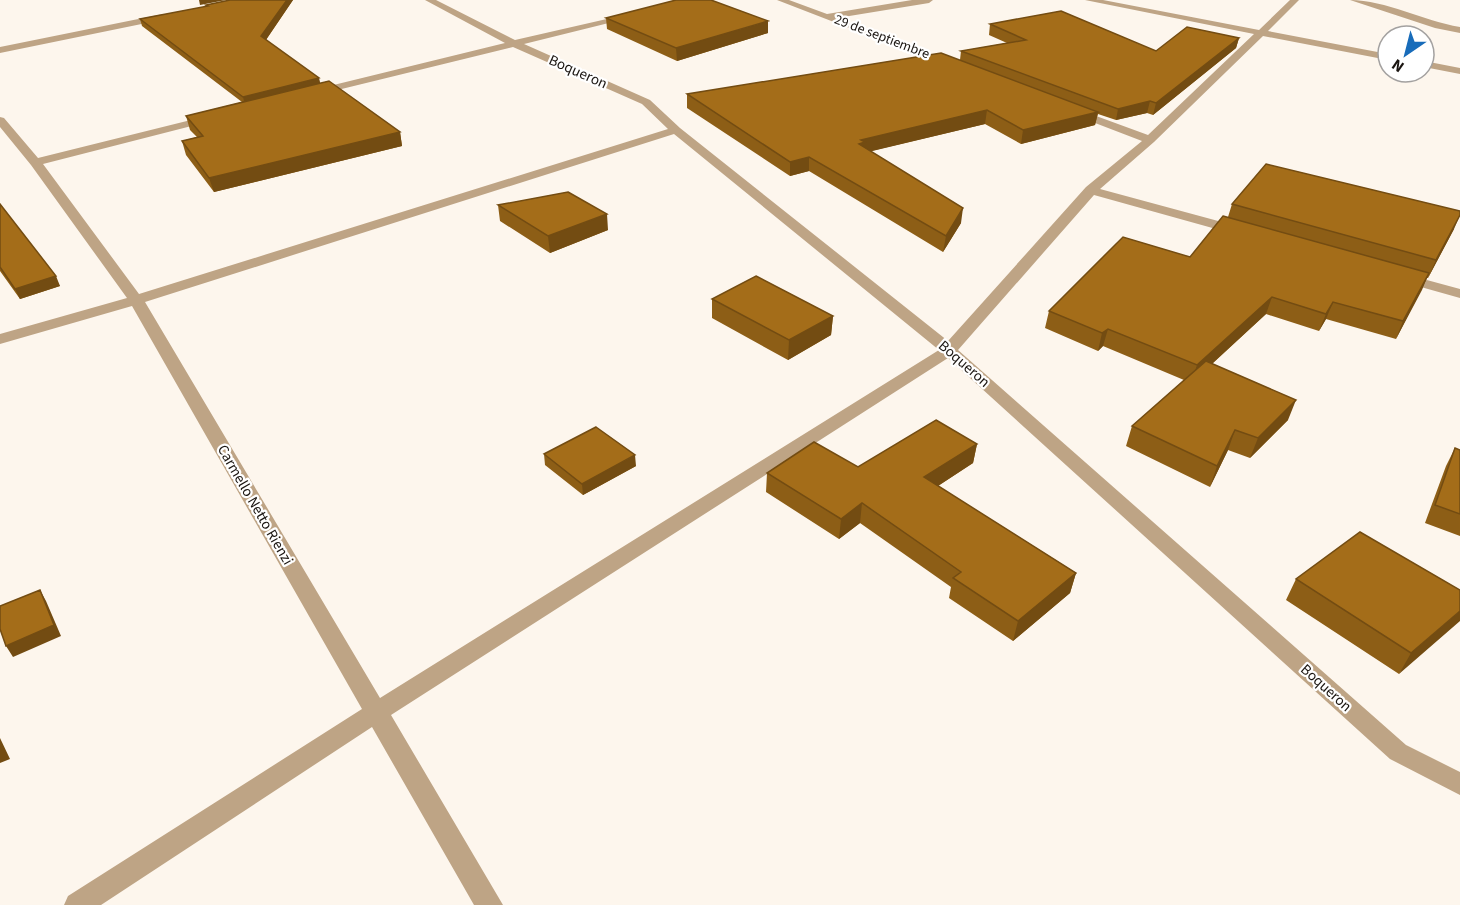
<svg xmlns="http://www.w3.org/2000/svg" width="1460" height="905" font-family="'Source Sans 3',sans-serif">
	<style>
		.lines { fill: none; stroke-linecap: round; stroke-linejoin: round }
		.minor { fill: #bea485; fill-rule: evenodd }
		.wall { fill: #8d5e16 }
		.shaded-wall { fill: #734c12 }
		.building { fill: #a46d19; stroke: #734c12; stroke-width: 1.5 }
		.labels { text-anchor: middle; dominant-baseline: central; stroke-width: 4.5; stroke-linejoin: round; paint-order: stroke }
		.far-street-label { font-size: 14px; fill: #1a1511; stroke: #fff }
		.street-label { font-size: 15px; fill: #1a1511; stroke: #fff }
	</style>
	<rect width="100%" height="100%" fill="#fdf6ed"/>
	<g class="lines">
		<path class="minor" d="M425 0H436L515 40 633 13V17L524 44 650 100 680 128 948 341 1086 187 1142 141 1069 113V109H1077L1148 135 1254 34 1085 0H1103L1259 30 1290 0H1299L1268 31 1388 54V60L1263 36 1154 142 1100 189 1244 228 1246 231 1244 234H1234L1094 195 958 350 1406 745 1460 772V795L1390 759 948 358 391 715 503 905H474L372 727 101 905H64L68 896 362 709 132 306 0 344V334L127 298 31 165 0 127V117L4 118 38 158 211 115 215 116V120L43 164 139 294 668 129 642 104 513 47 313 96 309 95V91L505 43ZM674 134 939 350 380 698 145 302Z
			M777 0H789L827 14 912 0H933L929 3 837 18 954 63 945 65Z
			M1350 0C1386 0 1423 21 1460 27V33L1435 28Z
			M163 14 168 17 166 19 0 53V47Z
			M1424 61 1460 68V74L1424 67Z
			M1401 273 1460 289V298L1396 280 1394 277Z"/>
	</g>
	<path class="wall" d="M230 0H293L266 40 320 83 400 132 402 146 214 192 186 155 182 141 197 137 190 130 186 116 242 102 142 26 140 19 207 7 206 5Z
		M606 18 768 33 677 61 607 29Z
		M990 24 1156 51 1239 38 1236 48 1153 115 1147 113 1116 120 1098 114 1095 125 1021 144 985 124 871 151 961 223 943 252 809 171 790 176 687 108V94L960 60 961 51 1007 43 989 35Z
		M0 204 60 286 20 299 0 271Z
		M1232 204 1454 229 1428 278H1427L1396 339 1326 319 1319 331 1266 314 1212 364 1288 420 1250 458 1228 450 1210 487 1126 446 1132 426 1184 380 1103 346 1098 351 1045 328 1049 311 1190 257 1228 217Z
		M498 205 608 230 550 253 500 221Z
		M712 299 833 316 831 335 788 360 712 318Z
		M977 444 973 463 938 486 1076 573 1070 593 1013 641 949 598 951 587 860 523 839 539 766 492 767 473 858 467Z
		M1455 448 1460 450V536L1425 523 1446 466Z
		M544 454 636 466 583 495 545 465Z
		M1296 579 1460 590 1399 674 1286 600Z"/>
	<path class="shaded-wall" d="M199 0H226L200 5Z
		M287 0H293L263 44 261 36Z
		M768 21V33L677 61 676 48Z
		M1239 38 1236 48 1153 115 1156 103Z
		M319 78 321 86 245 105 243 97Z
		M1150 101 1147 113 1116 120 1118 109Z
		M987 110 985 124 864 153 859 144 861 140Z
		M1098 112 1095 125 1021 144 1023 130Z
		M400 132 402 146 214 192 209 178Z
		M809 157V171L790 176V162Z
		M963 208 961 223 943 252 946 236Z
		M607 214 608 230 550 253 548 236Z
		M1460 215 1454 229 1428 278 1436 260Z
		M1429 273 1422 290 1396 339 1403 321Z
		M56 276 60 286 20 299 15 289Z
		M1272 297 1266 314 1191 383 1197 365Z
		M1333 302 1326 319 1319 331 1326 314Z
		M833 316 831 335 788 360 789 340Z
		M1108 329 1103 346 1098 351 1102 333Z
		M1296 400 1288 420 1250 458 1258 438Z
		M1235 430 1228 450 1210 487 1217 466Z
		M977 444 973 463 921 497 924 477Z
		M635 455 636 466 583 495 582 484Z
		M862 503 860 523 839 539 841 519Z
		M1076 573 1070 593 1013 641 1018 621Z
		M40 590 46 601 61 636 13 657 6 646Z
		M1460 611V621L1399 674 1411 653Z
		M0 738 10 759 0 763Z"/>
	<path class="building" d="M230 0H287L261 36 319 78 243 97 140 19 208 6 206 5Z
		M676 0H711L768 21 676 48 606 18Z
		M1061 11 1156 51 1187 27 1239 38 1156 103 1150 101 1118 109 961 51 1026 40 990 24Z
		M941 53 1098 112 1023 130 987 110 861 140 865 142 859 144 963 208 946 236 809 157 790 162 687 94Z
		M329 81 400 132 209 178 182 141 203 136 186 116Z
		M1266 164 1460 211V215L1436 260 1232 204Z
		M568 192 607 214 548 236 498 205Z
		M0 204 56 276 15 289 0 267Z
		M1223 216 1429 273 1403 321 1333 302 1326 314 1272 297 1197 365 1108 329 1102 333 1049 311 1123 237 1190 257Z
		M756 276 833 316 789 340 712 299Z
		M1206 361 1296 400 1258 438 1235 430 1217 466 1132 426Z
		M936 420 977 444 924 477 1076 573 1018 621 953 578 961 572 862 503 841 519 767 473 814 442 858 467Z
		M596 427 635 455 582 484 544 454Z
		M1455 448 1460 450V514L1435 505Z
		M1360 532 1460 590V611L1411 653 1296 579Z
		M40 590 54 625 6 646 0 629V606Z"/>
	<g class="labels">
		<g class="far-street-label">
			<text transform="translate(882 37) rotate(21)">29 de septiembre</text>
		</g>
		<g class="street-label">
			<text transform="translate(578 72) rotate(24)">Boqueron</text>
			<text transform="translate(964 364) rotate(41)">Boqueron</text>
			<text transform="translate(255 505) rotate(60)">Carmello Netto Rienzi</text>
			<text transform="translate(1326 688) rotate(42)">Boqueron</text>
		</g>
	</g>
	<g transform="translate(1406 54) rotate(215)"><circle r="28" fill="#ffffff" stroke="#a3a1a0" stroke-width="1.5"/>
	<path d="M0-4.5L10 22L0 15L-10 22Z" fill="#186cba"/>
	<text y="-9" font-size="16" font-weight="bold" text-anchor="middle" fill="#1a1511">N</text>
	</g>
</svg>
